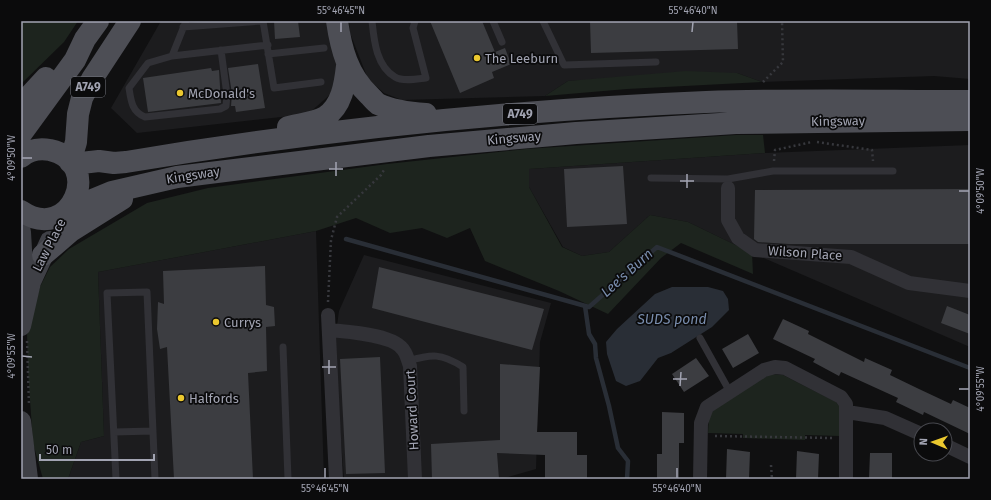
<svg xmlns="http://www.w3.org/2000/svg" width="991" height="500" font-family="'Fira Sans',sans-serif">
	<style>
		.built { fill: #1c1c1e }
		.green { fill: #1d241e }
		.water { fill: #292e36 }
		.lines { fill: none; stroke-linecap: round; stroke-linejoin: round }
		.stream { stroke: #292e36; stroke-width: 4.5 }
		.building { fill: #3c3d41 }
		.path { stroke: #37383d; stroke-width: 2.5; stroke-dasharray: 2 3; stroke-linecap: butt }
		.lane { stroke: #313136; stroke-width: 7 }
		.street { stroke: #313136; stroke-width: 14 }
		.secondary { stroke: #3f4046; stroke-width: 20 }
		.primary { stroke: #4d4e55; stroke-width: 22 }
		.ticks { fill: none; stroke: #a2a4b2; stroke-width: 1.5 }
		.poi-dot { fill: #ebc82f; stroke: #0b0b0c; stroke-width: 1.5 }
		.labels { text-anchor: middle; dominant-baseline: central; stroke-width: 3.5; stroke-linejoin: round; paint-order: stroke }
		.shield { fill: #0b0b0c; stroke: #757680; stroke-width: 1 }
		.shield-label { font-size: 12px; font-weight: bold; fill: #a2a4b2 }
		.poi-label { font-size: 13px; fill: #a2a4b2; stroke: #0b0b0c; text-anchor: start }
		.street-label { font-size: 13px; fill: #a2a4b2; stroke: #0b0b0c }
		.water-label { font-size: 14px; font-style: italic; fill: #798dad; stroke: #0b0b0c }
		.neatline { fill: none; stroke: #a2a4b2; stroke-width: 1.5 }
		.ticks-label { font-size: 10px; text-anchor: middle; fill: #a2a4b2 }
	</style>
	<rect width="100%" height="100%" fill="#101011"/>
	<path class="built" d="M161 21H331L341 85 308 114 137 133 111 108Z
		M349 21H970V79L934 76 762 82 737 73 568 81 545 96 402 100 384 93 368 79 350 33Z
		M970 145V347L752 253 688 222 650 215 609 252 582 256 563 247 529 187V169L765 153Z
		M316 231 324 479H68L81 442 104 436 98 272Z
		M364 255 551 303 540 342 536 469 501 479H344L334 348 339 311Z"/>
	<path class="green" d="M21 21H78L64 42 21 84Z
		M686 71 737 73 762 82 627 89 545 96 568 81Z
		M736 135H763L765 153 529 169V187L562 247 582 256 609 252 650 215 688 222 752 253 753 274 681 243 661 258 608 314 559 291 485 261 470 228 447 238 422 228 390 233 356 218 316 231 98 272 104 436 81 442 68 479H43L33 443 28 371 27 333 40 287 50 267 69 249 147 203 208 188 387 164 526 149Z
		M770 374 783 375 836 402 840 407 839 436 805 435V440L743 438V434L708 433 709 416 717 405Z"/>
	<path class="water" d="M672 287H708L723 291 728 299 729 310 712 327 671 353 658 358 640 381 626 386 616 381 607 354 606 342 617 329 655 294Z"/>
	<g class="lines">
		<path class="stream" d="M346 239 589 307 657 247 970 368
			M585 306 589 334 595 344 596 358 609 406 618 448 628 461 627 479"/>
	</g>
	<path class="building" d="M274 21H298L300 37 275 39Z
		M430 21H482L495 52 505 48 511 64 492 72 494 78 460 93Z
		M590 21H737L738 49 591 53Z
		M258 64 265 108 236 112 235 106H231L232 94 228 68Z
		M211 68 212 71 219 70 221 103 148 112 143 78Z
		M623 166 627 224 567 227 564 169Z
		M970 189V244H789L758 242 754 239 755 190Z
		M265 266 266 305 274 307 275 326 266 327 267 371 248 373 253 479H174L167 347 160 349 157 329 158 302 164 304 163 271Z
		M379 267 544 309 532 350 372 308Z
		M947 306 970 315V334L941 323Z
		M783 319 809 331 808 334 864 362 865 358 892 370 890 375 919 389 951 404 953 400 970 408V434L924 412 923 415 896 402 898 398 841 372 839 376 813 362 815 359 773 339Z
		M748 334 759 353 733 368 722 349Z
		M380 357 385 473 346 474 340 359Z
		M696 358 709 376 684 392 672 374Z
		M500 364 540 367 537 432H577V455H587V479H545V455L497 453 499 479H432L431 444 500 440Z
		M662 412 684 413V443H679V479H657V454H662Z
		M727 449 750 452 749 479H726Z
		M797 451 819 454 818 479H796Z
		M870 453H892V479H869Z"/>
	<g class="lines">
		<path class="path" d="M763 82 783 62 782 21
			M817 142 872 150 873 161
			M774 161 775 150 812 142
			M328 302 331 240 337 217 381 175 384 170
			M27 341 29 406
			M715 436 832 438
			M771 465 772 479"/>
		<path class="lane" d="M186 21 172 56 268 45
			M263 21 274 88 321 82
			M372 21C374 40 376 66 395 77 403 82 417 79 426 78L413 28 415 21
			M493 21 502 42
			M543 21 564 65 656 62
			M183 27 262 21
			M268 54 324 48
			M172 56 148 63 129 88C131 101 132 112 145 117L220 109 226 106 227 95 221 50
			M651 178 728 179V184
			M728 179 773 171H893
			M700 338 730 392
			M283 347 288 479
			M408 361C432 354 441 353 463 367L464 411
			M114 432 153 431
			M116 479 107 293 147 292 155 479"/>
		<path class="street" d="M728 188V220L738 238 755 250 851 257 909 283 970 291
			M328 315 336 479
			M329 330C347 332 395 334 404 351 407 355 408 361 410 366L415 479
			M847 412 885 418 921 434
			M945 445 970 457
			M700 479 701 423 707 407 764 370 775 367 785 368 841 397 846 404V479"/>
		<path class="secondary" d="M21 232 23 267 21 274
			M21 326 31 282 50 241
			M21 421 28 479"/>
		<path class="primary" d="M337 21C341 49 348 75 369 95 372 98 375 102 378 104 393 111 410 113 426 114
			M21 105 46 78
			M288 127C299 124 315 123 325 117 342 106 345 84 347 66
			M21 134 75 60 85 39 98 21
			M21 157C29 150 39 148 50 150 105 162 71 245 21 211
			M70 162 76 142 78 114 82 98 92 79 130 21
			M72 164 99 161 114 163 126 162C318 130 512 110 706 102 794 99 882 101 970 101
			M66 211 112 192 177 177 429 146 576 133 736 123 970 120
			M43 255 71 231 122 199"/>
	</g>
	<path class="ticks" d="M341 32V22M692 32 693 22M22 158H32M329 169H343M336 176V162M680 181H694M687 188V174M959 191H969M22 356 32 357M322 367H336M329 374V360M673 379H687M680 386 681 372M959 389H969M325 478V468M677 478V468"/>
	<g class="poi-dot">
		<circle cx="477" cy="58" r="4"/>
		<circle cx="180" cy="93" r="4"/>
		<circle cx="216" cy="322" r="4"/>
		<circle cx="181" cy="398" r="4"/>
	</g>
	<g class="labels">
		<g class="shield">
			<rect x="71" y="77" width="34" height="20" rx="3"/>
			<rect x="503" y="104" width="34" height="20" rx="3"/>
		</g>
		<g class="shield-label">
			<text x="88" y="87">A749</text>
			<text x="520" y="114">A749</text>
		</g>
		<g class="poi-label">
			<text x="485" y="58">The Leeburn</text>
			<text x="188" y="93">McDonald's</text>
			<text x="224" y="322">Currys</text>
			<text x="189" y="398">Halfords</text>
		</g>
		<g class="street-label">
			<text transform="translate(838 121) rotate(-1)">Kingsway</text>
			<text transform="translate(514 138) rotate(-5)">Kingsway</text>
			<text transform="translate(193 175) rotate(-9)">Kingsway</text>
			<text transform="translate(49 245) rotate(-63)">Law Place</text>
			<text transform="translate(805 253) rotate(4)">Wilson Place</text>
			<text transform="translate(412 410) rotate(-93)">Howard Court</text>
		</g>
		<g class="water-label">
			<text transform="translate(627 273) rotate(-42)">Lee's Burn</text>
			<text x="672" y="319">SUDS pond</text>
		</g>
	</g>
	<rect width="991" height="500" fill="none" stroke="#0b0b0c" stroke-width="44"/>
	<g transform="translate(933 442) rotate(272)"><circle r="19" fill="#0b0b0c" stroke="#47484e"/>
	<path d="M0-3L7 15L0 10L-7 15Z" fill="#ebc82f"/>
	<text y="-6" font-size="11" font-weight="bold" text-anchor="middle" fill="#a2a4b2">N</text>
	</g>
	<path d="M40 454v6h114v-6" fill="none" stroke="#a2a4b2" stroke-width="2"/>
	<text x="46" y="454" font-size="12" fill="#a2a4b2" stroke="#0b0b0c" stroke-width="3" paint-order="stroke">50 m</text>
	<rect x="22" y="22" width="947" height="456" class="neatline"/>
	<g class="ticks-label">
		<text x="341" y="14">55°46'45"N</text>
		<text x="693" y="14">55°46'40"N</text>
		<text transform="translate(11 158) rotate(-90)" y="4">4°09'50"W</text>
		<text transform="translate(980 191) rotate(-90)" y="4">4°09'50"W</text>
		<text transform="translate(11 356) rotate(-90)" y="4">4°09'55"W</text>
		<text transform="translate(980 389) rotate(-90)" y="4">4°09'55"W</text>
		<text x="325" y="492">55°46'45"N</text>
		<text x="677" y="492">55°46'40"N</text>
	</g>
</svg>
